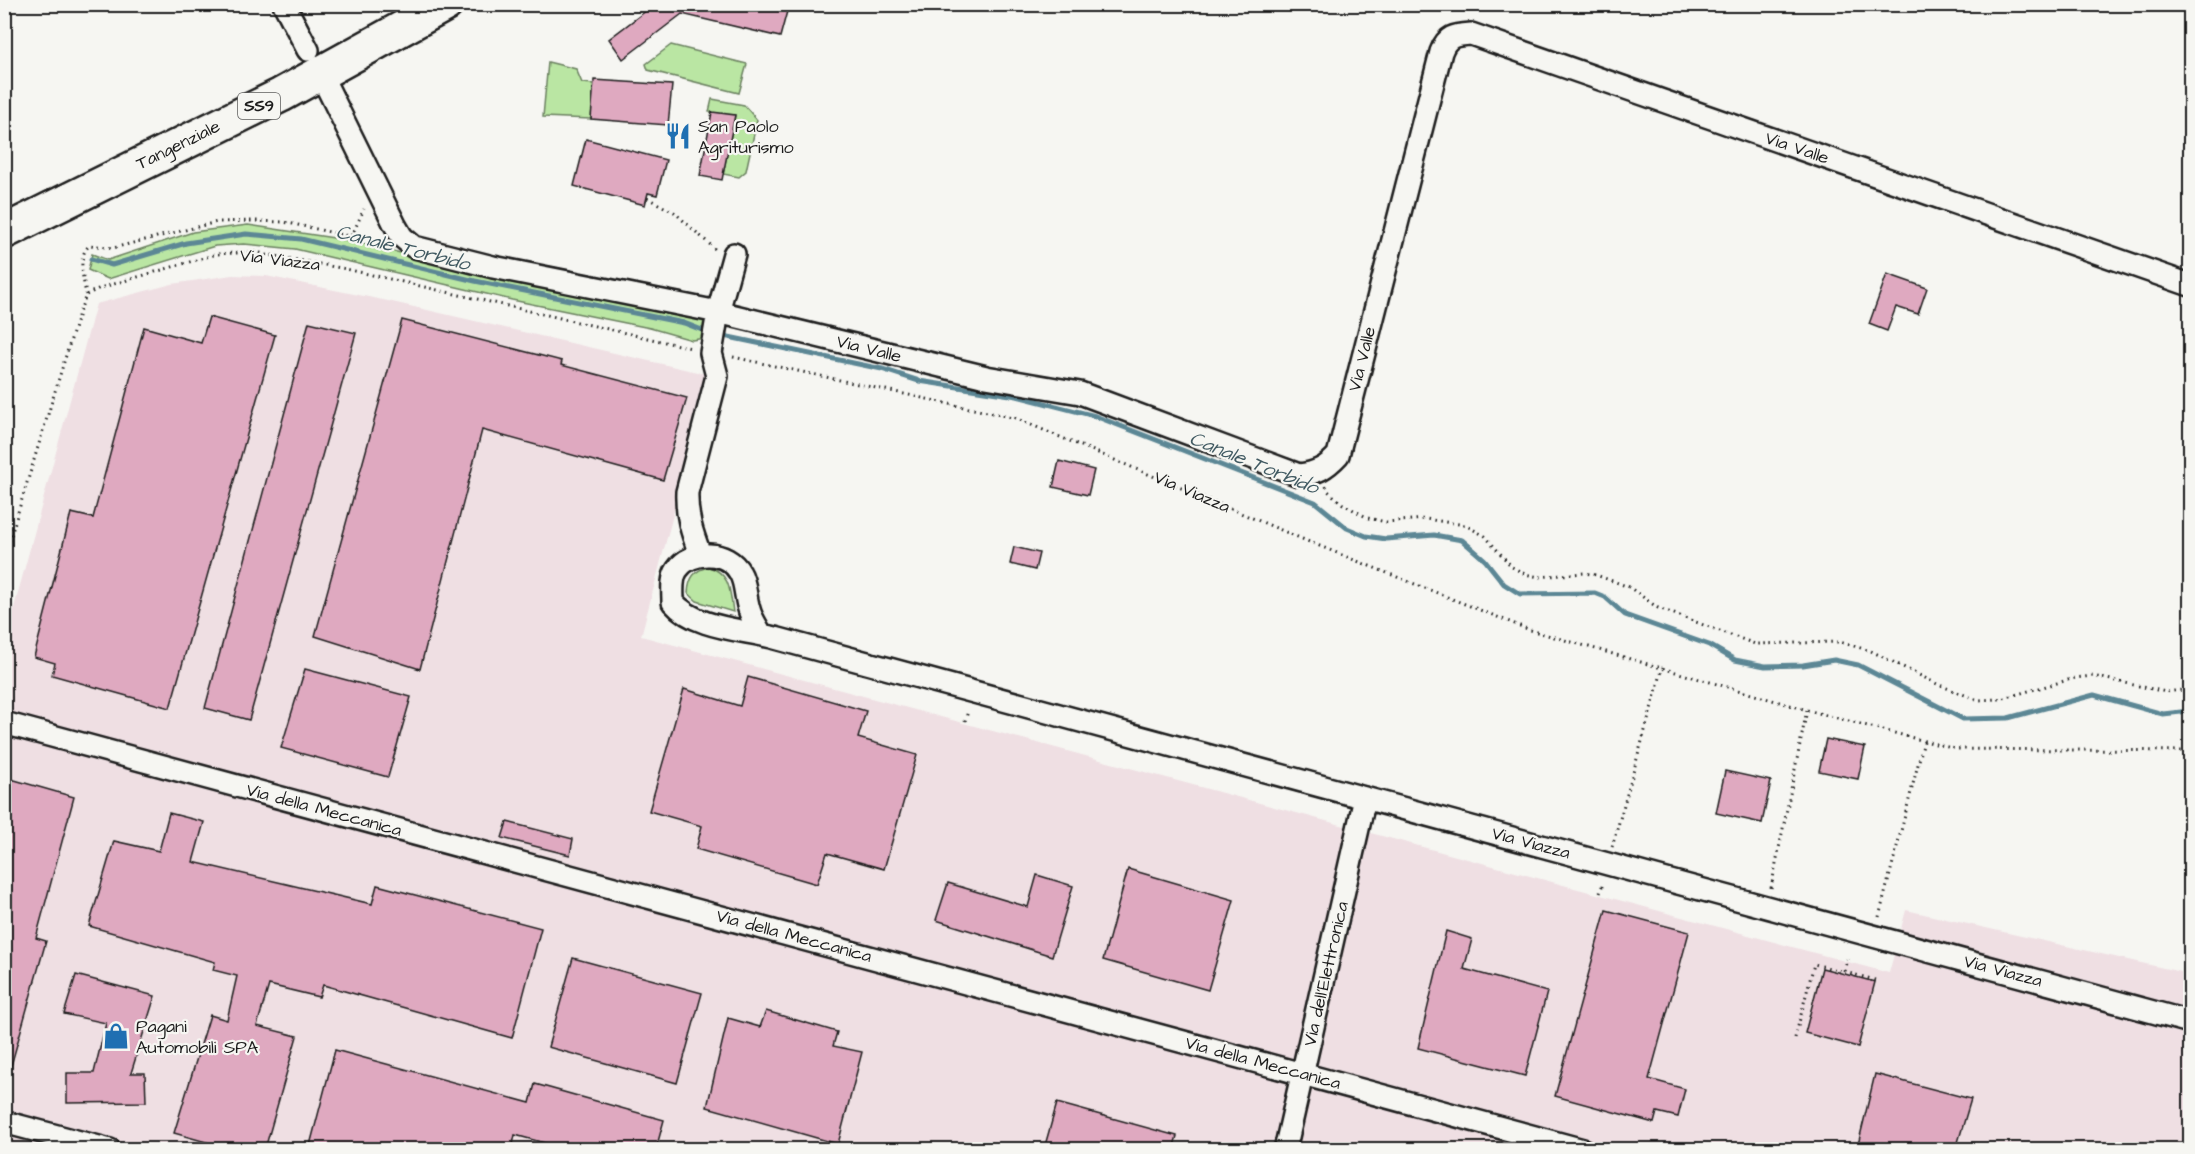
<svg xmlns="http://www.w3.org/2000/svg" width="2195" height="1154" font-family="'Architects Daughter',sans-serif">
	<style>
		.built { fill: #efdfe3 }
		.green { fill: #bae6a3; stroke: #6b8160; stroke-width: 1.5 }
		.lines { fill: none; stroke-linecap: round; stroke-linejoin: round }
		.stream { stroke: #5b8795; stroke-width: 5 }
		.building { fill: #dfa9c0; stroke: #1c1c1c; stroke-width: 1.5 }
		.street-casing { stroke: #1c1c1c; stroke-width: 26 }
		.primary-casing { stroke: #1c1c1c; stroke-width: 38 }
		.path { stroke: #1c1c1c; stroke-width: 3; stroke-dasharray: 1.5 4.5; stroke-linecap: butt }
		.street { stroke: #f6f6f2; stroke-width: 21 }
		.primary { stroke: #f6f6f2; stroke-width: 33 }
		.labels { text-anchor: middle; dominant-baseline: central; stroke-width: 4.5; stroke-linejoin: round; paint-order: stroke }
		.shield { fill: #f6f6f2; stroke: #5d5d5c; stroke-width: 1.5 }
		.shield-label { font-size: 16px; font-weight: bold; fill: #1c1c1c }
		.poi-label { font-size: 18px; fill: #1c1c1c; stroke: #f6f6f2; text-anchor: start }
		.street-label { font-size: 18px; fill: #1c1c1c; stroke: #f6f6f2 }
		.water-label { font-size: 20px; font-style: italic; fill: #415a62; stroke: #f6f6f2 }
	</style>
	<rect width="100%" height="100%" fill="#f6f6f2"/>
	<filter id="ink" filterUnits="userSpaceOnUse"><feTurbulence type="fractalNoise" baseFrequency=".0167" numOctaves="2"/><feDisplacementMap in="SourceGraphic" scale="12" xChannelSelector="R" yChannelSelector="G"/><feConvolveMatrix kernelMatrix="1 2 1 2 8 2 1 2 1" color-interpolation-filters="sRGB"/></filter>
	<g filter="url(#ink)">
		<path class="built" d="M232 275 266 276 388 301 710 375 641 636 1889 973 1906 910 2190 974V1149L5 1150V641L96 304 172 284Z"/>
		<path class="green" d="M671 45 747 64 739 93 648 70 646 64Z
			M548 62 576 69 582 83 594 84 591 119 543 117Z
			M712 99 744 105 757 120 746 171 739 177 723 174 735 116 709 112Z
			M248 225 354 241 486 275 704 319 709 324 705 338 692 340 650 328 512 300 295 249 244 244 215 246 108 279 88 270 92 254 108 260 193 232Z
			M709 567C731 574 730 592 733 612L697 601 688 593C689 578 694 570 709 567Z"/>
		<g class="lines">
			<path class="stream" d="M91 259 112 265 186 243 246 234 301 239 475 281 684 323 707 332
				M719 335 882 369 919 381 1017 396 1095 416 1315 502 1347 528 1366 536 1386 539 1434 535 1462 540 1485 560 1504 584 1520 594 1595 593 1605 597 1625 615 1709 645 1735 660 1765 666 1803 665 1834 660 1858 665 1963 719 2008 718 2094 695 2163 714 2190 711"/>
		</g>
		<path class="building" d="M655 4H789L780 37 682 14 623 59 609 39Z
			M594 80 672 85 668 125 591 119Z
			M712 112 735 115 722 180 700 176Z
			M586 139 666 160 657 195 648 193 645 205 574 186Z
			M1887 274 1927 288 1918 314 1896 307 1887 331 1869 324Z
			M209 317 275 335 170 708 52 675 55 663 34 657 71 513 93 518 144 327 201 343Z
			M402 320 562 361 561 365 687 398 663 480 482 430 420 669 315 636Z
			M309 322 356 333 249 720 205 708Z
			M1059 461 1094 470 1088 495 1053 487Z
			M1014 547 1039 553 1035 570 1010 564Z
			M305 669 411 697 388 777 281 748Z
			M748 677 866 711 858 738 917 755 884 869 827 853 817 884 696 849 702 826 649 811 684 689 740 706Z
			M1826 739 1865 747 1858 779 1819 771Z
			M1725 771 1771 781 1762 823 1716 813Z
			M4 777 74 797 36 938 46 941 9 1073 4 1072Z
			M169 813 204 822 193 862 372 904 377 885 541 928 512 1038 323 985 319 997 269 985 257 1026 297 1036 265 1149H231L174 1133 210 1015 227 1020 237 976 213 970 215 962 89 926 114 841 159 851Z
			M507 822 573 839 570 855 502 838Z
			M1128 869 1234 900 1208 990 1103 960Z
			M1037 875 1073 886 1052 956 936 920 948 883 1028 907Z
			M1606 910 1689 932 1649 1079 1685 1089 1678 1117 1657 1112 1654 1123 1555 1096Z
			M1446 931 1472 939 1464 969 1547 992 1525 1076 1418 1048Z
			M573 958 702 993 677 1083 548 1047Z
			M1822 968 1875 982 1858 1047 1805 1033Z
			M76 975 155 996 131 1073H145L146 1102 67 1103V1073H94L106 1023 64 1014Z
			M766 1011 837 1032 833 1046 862 1052 838 1144 707 1107 728 1018 760 1027Z
			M335 1050 530 1103 535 1084 664 1120 656 1149H567L515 1135 512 1149H309Z
			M1875 1074 1971 1099 1956 1149H1857Z
			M1057 1103 1177 1136 1173 1149H1044Z"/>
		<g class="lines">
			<g class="street-casing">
				<path id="street" d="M284 4 308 50
					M327 87 395 225 402 237 414 247 493 267 718 312 986 377 1080 393 1299 475C1317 473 1326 468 1338 455L1441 52C1447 36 1454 35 1471 34L2190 285
					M700 554C692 533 686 515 687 492L717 376 711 353 718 312 734 254
					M761 634C757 626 751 618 749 609 745 597 746 583 740 573 728 550 691 549 677 570 671 579 673 592 673 602 696 629 742 629 775 638L2190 1022
					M4 723 1583 1150
					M4 1122 110 1150
					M1285 1150 1365 798"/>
			</g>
			<g class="primary-casing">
				<path id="primary" d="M4 232 281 95 446 4"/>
			</g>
			<path class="path" d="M647 198 674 212 717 251
				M86 295C84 280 76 256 90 245L113 248 217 222 254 221 284 222 348 236 352 235 364 209
				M733 357 1015 418 1307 541 1530 630 1807 710 1955 749 2190 751
				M1326 486 1328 491 1343 504 1368 518 1386 522 1426 519 1465 525 1485 536 1512 567 1525 574 1539 577 1584 573 1596 575 1629 587 1658 608 1755 644 1840 642 1871 651 1939 685 1978 700 2000 699 2075 678 2093 676 2166 692 2190 689
				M4 558 79 313 86 295 100 288 217 254 254 252 346 269 691 348
				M965 721 968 711
				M1612 847 1663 667
				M1771 888 1807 710
				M1600 893 1603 883
				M1879 917 1924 741
				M1844 971 1847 959
				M1795 1038 1814 964 1879 981"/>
			<use href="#street" class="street"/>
			<use href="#primary" class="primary"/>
		</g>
	</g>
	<defs>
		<g id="restaurant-bare" transform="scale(2.07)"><path d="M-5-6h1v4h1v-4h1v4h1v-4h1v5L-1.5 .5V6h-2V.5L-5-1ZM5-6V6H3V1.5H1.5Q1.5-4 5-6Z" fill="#1f6fb2" stroke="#f6f6f2" stroke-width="2.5" paint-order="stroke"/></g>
		<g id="shop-bare" transform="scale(2.07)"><path d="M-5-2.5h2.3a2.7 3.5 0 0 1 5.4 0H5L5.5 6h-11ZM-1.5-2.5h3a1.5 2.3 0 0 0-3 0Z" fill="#1f6fb2" stroke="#f6f6f2" stroke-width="2.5" paint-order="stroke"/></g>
	</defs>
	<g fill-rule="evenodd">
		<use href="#restaurant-bare" x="678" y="136"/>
		<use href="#shop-bare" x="116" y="1036"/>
	</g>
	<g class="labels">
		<rect class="shield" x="238" y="93" width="42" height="26" rx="4.5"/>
		<g class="shield-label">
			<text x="259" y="106">SS9</text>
		</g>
		<g class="poi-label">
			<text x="698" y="126">San Paolo<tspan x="698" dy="21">Agriturismo</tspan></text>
			<text x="136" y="1026">Pagani<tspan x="136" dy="21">Automobili SPA</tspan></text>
		</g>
		<g class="street-label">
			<text transform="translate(178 145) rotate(-26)">Tangenziale</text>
			<text transform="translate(1797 148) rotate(19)">Via Valle</text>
			<text transform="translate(280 260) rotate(7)">Via Viazza</text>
			<text transform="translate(869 349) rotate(14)">Via Valle</text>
			<text transform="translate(1362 359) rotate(-76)">Via Valle</text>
			<text transform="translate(1192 492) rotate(23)">Via Viazza</text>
			<text transform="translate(324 810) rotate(15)">Via della Meccanica</text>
			<text transform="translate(1531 843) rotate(15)">Via Viazza</text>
			<text transform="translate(794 936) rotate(15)">Via della Meccanica</text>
			<text transform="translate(2003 971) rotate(15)">Via Viazza</text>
			<text transform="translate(1326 974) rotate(-77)">Via dell'Elettronica</text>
			<text transform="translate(1263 1063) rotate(15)">Via della Meccanica</text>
		</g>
		<g class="water-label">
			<text transform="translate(403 248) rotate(14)">Canale Torbido</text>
			<text transform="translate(1254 463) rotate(22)">Canale Torbido</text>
		</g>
	</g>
	<rect width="2195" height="1154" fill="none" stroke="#f6f6f2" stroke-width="24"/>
	<rect x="12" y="12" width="2171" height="1130" fill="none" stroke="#1c1c1c" stroke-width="2" filter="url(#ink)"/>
</svg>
